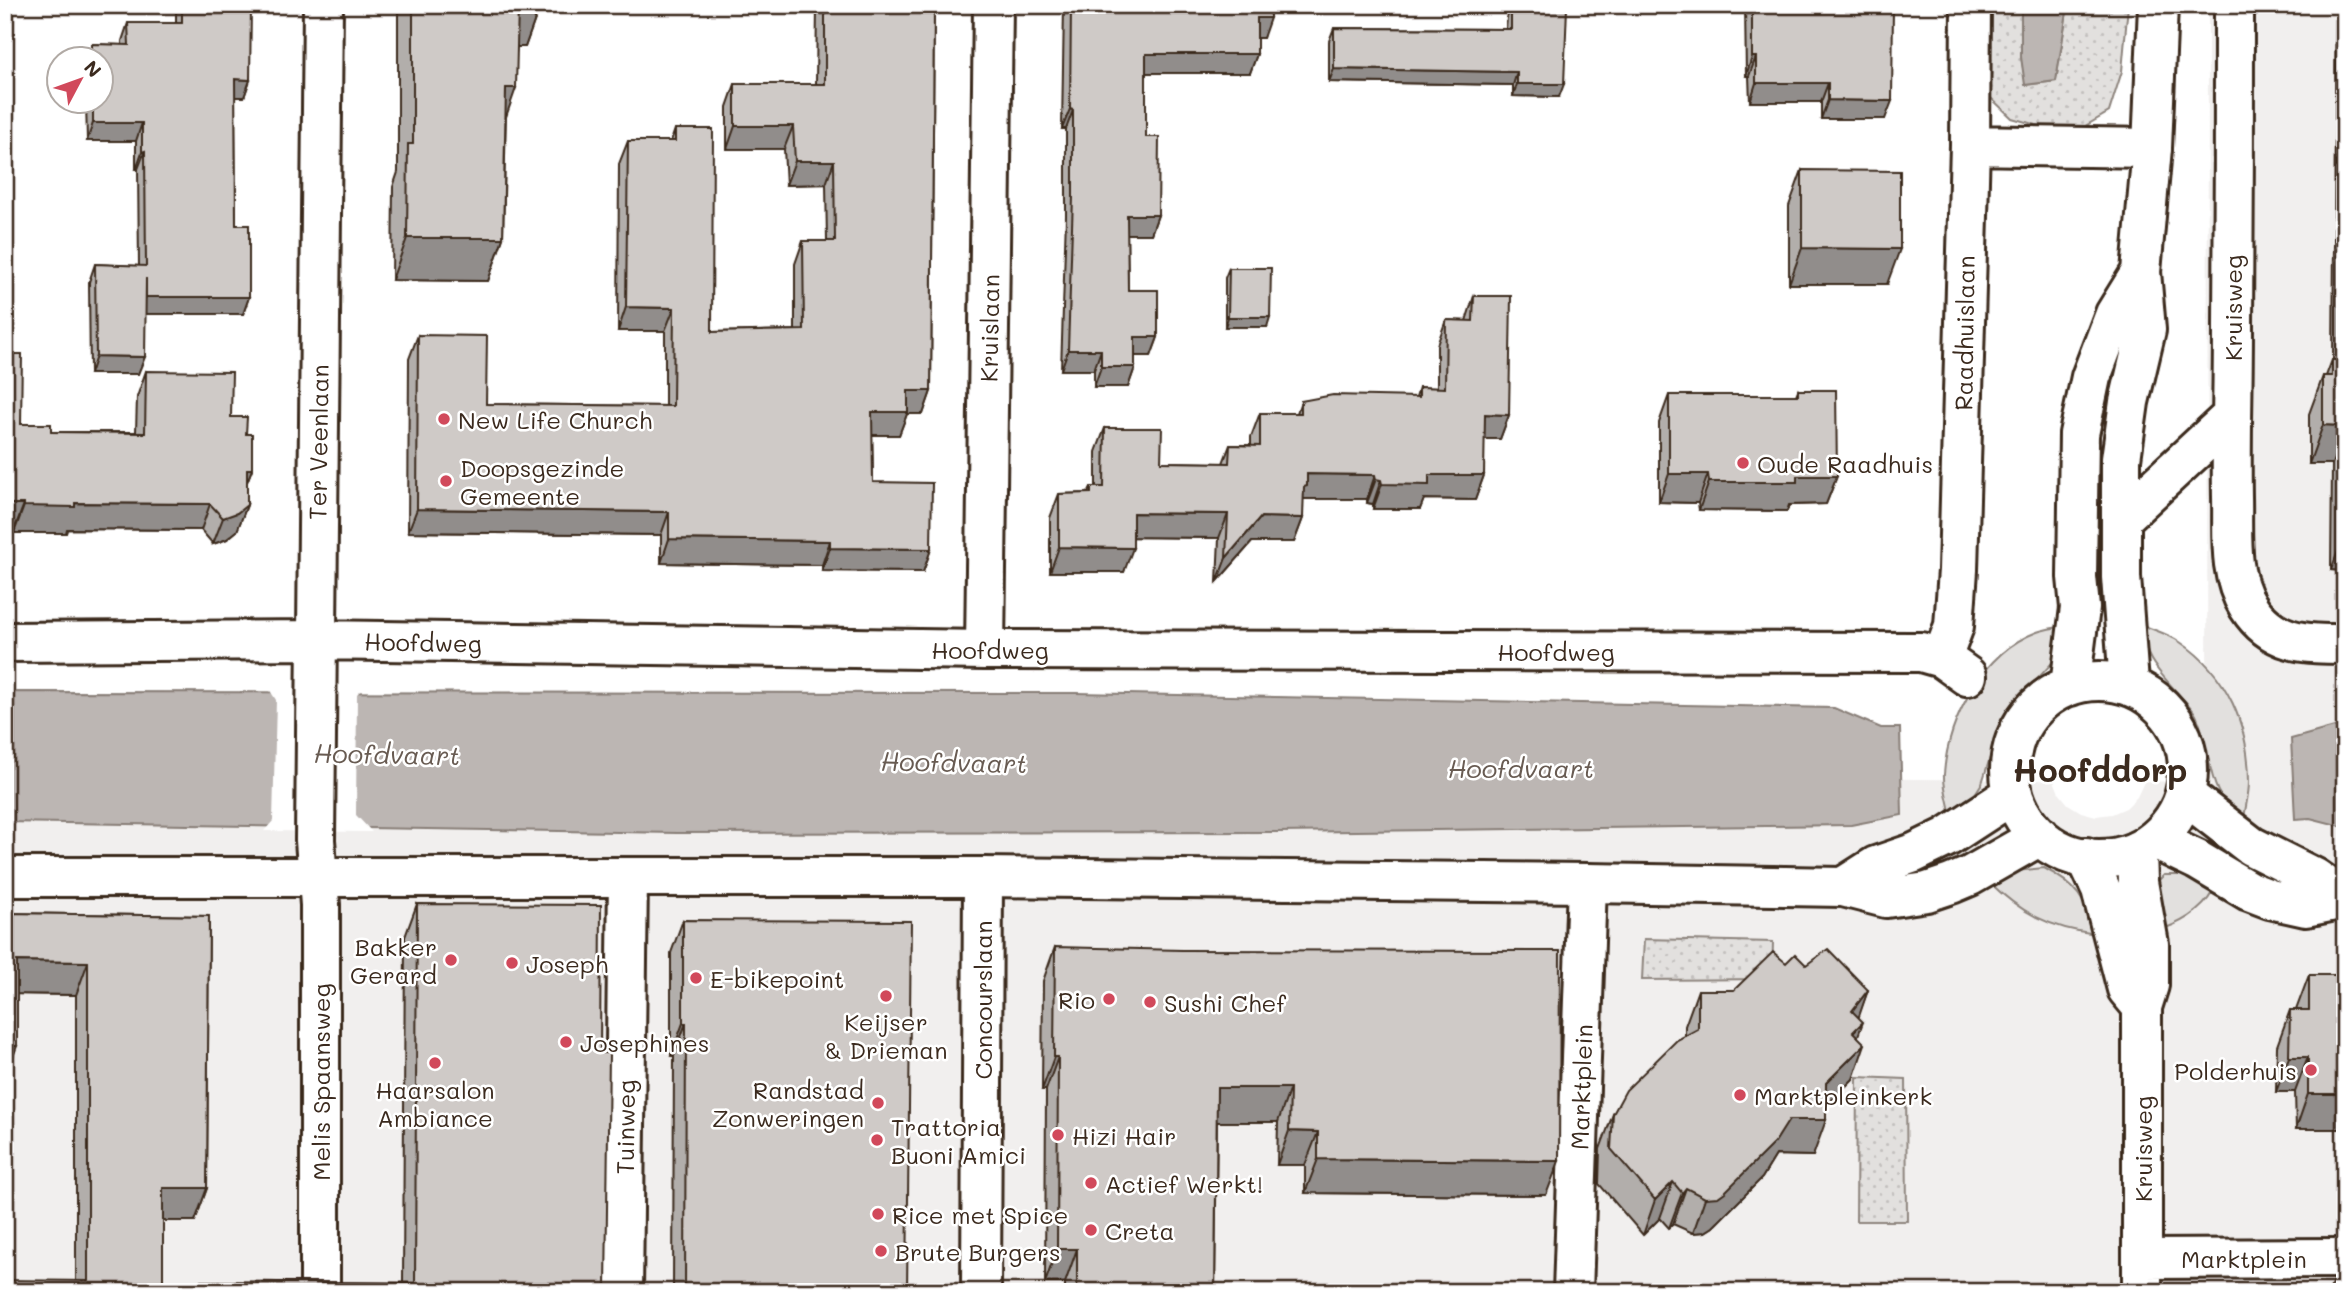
<svg xmlns="http://www.w3.org/2000/svg" width="2350" height="1297" font-family="Mali,sans-serif">
	<style>
		.built { fill: #f1efee }
		.grass { fill: url(#grass-dots); stroke: #8e857e; stroke-width: 2 }
		.garden { fill: #e2e0de; stroke: #8e857e; stroke-width: 2 }
		.water { fill: #bcb6b3; stroke: #887e77; stroke-width: 2 }
		.pier { fill: #fff }
		.lines { fill: none; stroke-linecap: round; stroke-linejoin: round }
		.minor-casing { stroke: #3b2a1e; stroke-width: 44 }
		.tertiary-casing { stroke: #3b2a1e; stroke-width: 44 }
		.minor { stroke: #fff; stroke-width: 38 }
		.tertiary { stroke: #fff; stroke-width: 38 }
		.wall { fill: #b2aeab; stroke: #3b2a1e; stroke-width: 2 }
		.shaded-wall { fill: #918d8b; stroke: #3b2a1e; stroke-width: 2 }
		.building { fill: #cfcac7; stroke: #3b2a1e; stroke-width: 2 }
		.poi-dot { fill: #d1495b; stroke: #fff; stroke-width: 2.5 }
		.labels { text-anchor: middle; dominant-baseline: central; stroke-width: 5; stroke-linejoin: round; paint-order: stroke }
		.street-label { font-size: 24px; fill: #3b2a1e; stroke: #fff }
		.poi-label { font-size: 24px; fill: #3b2a1e; stroke: #fff; text-anchor: start }
		.water-label { font-size: 26px; font-style: italic; fill: #685b52; stroke: #fff }
		.district-label { font-size: 32px; font-weight: bold; fill: #3b2a1e; stroke: #fff }
	</style>
	<defs>
		<pattern id="grass-dots" width="8" height="8" patternUnits="userSpaceOnUse" patternTransform="scale(1.75)"><rect width="8" height="8" fill="#e2e0de"/><path d="M2 2h.1M6 6h.1" fill="none" stroke="#c3c0be" stroke-width="1.8" stroke-linecap="round"/></pattern>
	</defs>
	<rect width="100%" height="100%" fill="#fff"/>
	<filter id="ink" filterUnits="userSpaceOnUse"><feTurbulence type="fractalNoise" baseFrequency=".0143" numOctaves="2"/><feDisplacementMap in="SourceGraphic" scale="14" xChannelSelector="R" yChannelSelector="G"/><feConvolveMatrix kernelMatrix="1 2 1 2 8 2 1 2 1" color-interpolation-filters="sRGB"/></filter>
	<g filter="url(#ink)">
		<path class="built" d="M2208 5H2345V1292H5V759L2207 782Z"/>
		<path class="grass" d="M1985 5H2021V57L2026 85 2056 81 2068 5H2128L2122 71 2109 112 2085 126 2047 128 2012 118 1991 98 1985 59Z
			M1644 939 1773 942 1772 979 1642 980Z
			M1857 1077 1906 1079 1907 1221H1856Z"/>
		<path class="garden" d="M2140 624C2153 630 2169 634 2180 642 2228 674 2249 726 2249 782 2249 795 2245 808 2244 820 2203 794 2214 754 2196 715 2193 709 2187 703 2182 698 2159 671 2145 662 2140 624Z
			M2064 626 2061 643 2052 663 2003 717 1982 783 1971 800 1951 817C1949 803 1943 787 1944 774 1948 719 1983 652 2037 632 2045 629 2055 628 2064 626Z
			M2044 868C2077 885 2085 899 2096 934 2049 928 2021 913 1987 880L2006 872Z
			M2164 875H2185L2213 891C2202 912 2178 925 2156 931L2154 885Z"/>
		<path class="water" d="M2021 5H2068L2056 81 2025 85 2021 57Z
			M5 692 1076 693 1834 708 1881 728H1900L1902 815 1851 825 1278 832 677 833 5 822Z
			M2345 724V827L2310 818 2295 819 2291 739Z"/>
		<path class="pier" d="M269 689H362L357 694 356 815 372 832 264 831 273 821 276 700Z
			M2070 733 2129 734 2135 740 2142 753 2146 767 2144 782 2137 797 2126 808 2112 814 2096 816 2081 812 2068 804 2059 793 2053 778V762L2057 748Z"/>
		<g class="lines">
			<g class="minor-casing">
				<path id="minor" d="M2234 5C2234 113 2234 220 2233 328 2233 385 2231 441 2232 497 2233 533 2228 574 2248 606 2272 644 2304 644 2345 644
					M1970 145 2152 148
					M2121 519 2231 417
					M5 642 315 640 985 650 1921 652 1942 658 1967 676
					M985 650 993 5
					M1942 658 1954 626 1958 570 1970 145 1971 5
					M2137 851 2138 882 2149 944V985L2142 1007V1292
					M2086 857 2101 889 2127 989 2142 1007
					M2143 1259 2345 1258
					M320 1286V905L315 840 323 5
					M623 1292 628 878
					M981 1292 983 877
					M1573 1292 1587 883"/>
			</g>
			<g class="tertiary-casing">
				<path id="tertiary" d="M2010 770a89 89 0 1 1 178 0a89 89 0 1 1-178 0Z
					M2129 684 2121 577V459L2129 402 2146 330 2141 272 2152 148 2158 5
					M2070 686 2080 608 2077 577 2079 434 2091 377 2115 314 2141 272
					M2185 795 2251 846 2315 878 2345 899
					M2155 840 2197 860 2249 891 2270 899 2306 907 2345 899
					M5 877H983L1587 883 1843 887 1886 898 1927 892 1951 884 1970 876 2040 836
					M1843 887 1876 866 1914 853 1947 837 2013 794"/>
			</g>
			<use href="#minor" class="minor"/>
			<use href="#tertiary" class="tertiary"/>
		</g>
		<path class="wall" d="M176 5H231L250 80 244 97H235L236 225 249 297 243 314H145L138 374H90L89 282 95 264 139 266 138 169H136V141H87L86 102H102V60H87L92 44 122 45V41L128 23H176Z
			M398 5H540L525 47H517L506 117 503 238 488 281 392 280 393 187 398 172Z
			M817 5H934L931 391 923 414H907L899 435H872L873 482 931 549 923 572 822 571V565L661 563V535L408 532 409 359 418 335 486 404 665 406V331H618L619 164 628 141H671L675 129 712 332 795 330V264L803 241H827L826 184 786 185 784 149H727V107L735 84H816Z
			M1064 5H1270L1263 38H1257V54L1250 73H1146V137L1158 215 1151 234H1127L1128 290 1158 337 1151 356H1135V367L1128 387H1094V370H1061L1066 216V129H1062Z
			M1745 5H1893L1885 119H1821V102H1750L1749 76H1746Z
			M2336 5H2345V571L2331 570 2332 464H2309V414L2323 376H2326L2332 360H2333Z
			M1511 6 1559 97 1513 96V85L1329 82V41L1334 28 1506 29 1507 18Z
			M1802 170 1887 284H1789V206Z
			M1229 268 1267 327H1225V278Z
			M1474 296 1509 415 1500 439H1484V475L1475 500 1424 499 1420 509H1373V504L1367 503V499H1303V518L1294 542H1252L1217 582 1219 538 1133 537 1124 572H1050V518L1059 494 1088 493 1091 487H1096V452L1105 428 1161 462 1223 463 1230 445H1251V437L1260 413H1297L1301 401 1416 397 1419 387 1437 388V345L1446 320 1466 321Z
			M5 354 21 424 51 432H136L137 397 146 371 231 417 246 434 252 469 247 482V505L237 531 227 539 213 544 201 530 67 529 66 533H14V530H5Z
			M1798 390 1837 476 1826 504 1789 505 1787 511 1699 510 1698 503 1659 502V423L1669 395H1796Z
			M417 904 600 1053 606 1289 673 1290 674 1056H671V953L683 920 907 1292H5L76 1281V995L17 994 5 913 209 916 207 1188 195 1221H163V1281L403 1283 405 937Z
			M1055 947 1546 1195 1305 1193V1165H1277L1278 1122H1217L1215 1292H1065V1283H1045L1046 1090H1042L1043 981Z
			M1786 963 1806 965 1868 990 1858 1017V1036L1853 1079 1826 1106 1813 1156 1776 1155 1762 1178 1713 1227 1705 1232 1693 1233 1673 1224 1669 1228 1660 1218 1643 1235 1599 1184 1600 1149 1613 1114 1685 1036V1026L1698 990H1734Z
			M2309 975H2345V1129H2296L2295 1092H2276L2277 1046 2290 1010H2296Z
			M2339 1264 2345 1292H2329Z"/>
		<path class="shaded-wall" d="M518 5H540L525 47H502Z
			M1257 18H1270L1263 38H1250Z
			M1146 54H1257L1250 73H1139Z
			M1752 57H1756L1749 76H1746Z
			M1334 69 1517 72 1513 85 1329 82Z
			M235 79 250 80 244 97H229Z
			M1756 83H1828L1821 102H1750Z
			M1517 84H1564L1559 97 1513 96Z
			M506 88H516L501 131Z
			M1828 100 1892 101 1885 119H1821Z
			M1070 109 1073 110 1066 129H1062Z
			M93 123H142L136 141H87Z
			M735 126H793L784 149H727Z
			M145 151 138 169H136L142 152Z
			M795 161H834L826 184 786 185Z
			M1127 215H1158L1151 234H1120Z
			M407 238H503L488 281 392 280Z
			M1802 248 1900 249 1887 284H1789Z
			M146 297H249L243 314H140Z
			M626 307 674 308 665 331H618Z
			M1228 317H1270L1267 327H1225Z
			M1135 337H1158L1151 356H1128Z
			M1068 350H1101L1094 370H1061Z
			M96 356 145 357 138 374H90Z
			M1101 367H1135L1128 387H1094Z
			M908 391H931L923 414H907L899 435H864L872 412Z
			M1485 414 1509 415 1500 439H1476Z
			M2323 425 2345 426V429L2332 464H2309Z
			M247 469H252L242 495Z
			M1307 474 1375 475 1367 499H1299Z
			M1669 474H1708L1698 503 1659 502Z
			M1429 475H1484L1475 500 1424 499 1420 509H1373L1382 484Z
			M1797 476H1837L1826 504 1789 505 1787 511 1699 510 1709 482Z
			M1376 479 1381 480 1373 504 1367 503Z
			M75 503 210 504 201 530 67 529 66 533H14L24 506Z
			M5 504H24L14 530H5Z
			M247 505 237 531 227 539 213 544 223 518Z
			M417 509 669 512 661 535 408 532Z
			M1133 513 1228 514 1219 538 1124 537Z
			M1261 517 1303 518 1294 542H1252L1217 582 1226 558Z
			M2345 533V571L2331 570Z
			M669 539 830 541 822 565 661 563Z
			M1059 547 1133 548 1124 572H1050Z
			M830 548 931 549 923 572 822 571Z
			M17 961 88 962 76 995 5 994Z
			M1868 990 1856 1025 1852 1011Z
			M1863 1022 1850 1058 1853 1032Z
			M683 1023H686L674 1056H671Z
			M1865 1044 1853 1079 1813 1119 1826 1083Z
			M5 1046H17L5 1078Z
			M1054 1057H1058L1046 1090H1042Z
			M2289 1057H2308L2295 1092H2276Z
			M1217 1088H1290L1278 1122H1205Z
			M2308 1094H2345V1129H2296Z
			M1789 1120H1826L1813 1156 1776 1155 1762 1178 1713 1227 1705 1232 1693 1233 1705 1198Z
			M1289 1131 1318 1132 1305 1165H1277Z
			M1318 1159 1559 1161 1546 1195 1305 1193Z
			M1673 1182 1660 1218 1643 1235 1655 1200Z
			M163 1188H207L195 1221H151Z
			M1686 1188 1673 1224 1669 1228 1682 1193Z
			M1057 1249H1077L1065 1283H1045Z"/>
		<path class="building" d="M182 5H231V7H251L250 80 235 79 236 225H249V297H146V278L145 357 96 356 95 264 146 266 145 151 142 152V123H93V102H102V60H92V44L129 45 128 23H182Z
			M413 5H518L516 88H506L503 238H407L408 144H413Z
			M825 5H934L931 391H908V412H872L873 482 932 483 931 549 830 548V541L669 539V512L417 509 418 335 487 336 486 404 673 406 674 308 626 307 628 141H675V129H713L712 332 804 330 803 241H835L834 161H795L793 126H735V84H825Z
			M1071 5H1270V18H1257V54H1146V137H1159L1158 215H1127L1128 290H1158V337H1135V367H1101V350H1068L1073 197V110L1070 109Z
			M1752 5H1893L1892 101 1828 100V83H1756V57H1752Z
			M1511 6 1567 7 1564 84H1517V72L1334 69V28L1511 29Z
			M5 8H8L9 239 7 255H5Z
			M1802 170 1900 171V249L1802 248Z
			M1229 268H1271L1270 317H1228Z
			M1474 296H1511L1509 415 1485 414 1484 475H1429V485L1382 484 1381 480 1376 479 1375 475 1307 474V486L1304 487 1303 518 1261 517 1226 558 1228 514 1133 513V548L1059 547V494L1091 493V487H1104L1105 428H1162L1161 462 1229 463 1230 445 1260 446V413H1301V401L1333 395 1419 397V387L1445 388 1446 320 1473 321Z
			M5 354H22L21 424H51V432L145 433 146 371 232 372 231 417H247L246 434H252V469H247V505L237 513 223 518 210 504 75 503V507L24 506V504H5Z
			M2332 360H2345V426L2323 425V376H2332Z
			M1798 390H1836L1837 476H1797V482H1709L1708 474H1669V395H1798Z
			M417 904 601 905 600 1053H609L606 1289 685 1291 686 1023H683V920L911 921 907 1292H5V1280L88 1281V962L17 961V1046H5V913L209 916 207 1188H163V1281L415 1283Z
			M1055 947 1182 950 1560 951 1559 1161 1318 1159V1132L1289 1131 1290 1088H1217L1215 1292H1077V1249H1057L1058 1057H1054Z
			M1828 949 1868 990 1852 1011 1863 1022 1853 1032 1865 1044 1826 1083V1120H1789L1775 1142 1725 1192 1718 1197 1705 1198 1686 1188 1682 1193 1673 1182 1655 1200 1611 1149 1613 1114 1626 1090 1677 1040 1698 1029V990H1734L1773 952 1786 963 1795 954 1806 965Z
			M2309 975H2345V1094H2308V1057H2289L2290 1010H2309Z
			M2339 1264H2345V1292H2338Z"/>
	</g>
	<g class="poi-dot">
		<circle cx="444" cy="419" r="7"/>
		<circle cx="1743" cy="463" r="7"/>
		<circle cx="446" cy="481" r="7"/>
		<circle cx="451" cy="960" r="7"/>
		<circle cx="512" cy="963" r="7"/>
		<circle cx="696" cy="978" r="7"/>
		<circle cx="886" cy="996" r="7"/>
		<circle cx="1109" cy="999" r="7"/>
		<circle cx="1150" cy="1002" r="7"/>
		<circle cx="566" cy="1042" r="7"/>
		<circle cx="435" cy="1063" r="7"/>
		<circle cx="2311" cy="1070" r="7"/>
		<circle cx="1740" cy="1095" r="7"/>
		<circle cx="878" cy="1103" r="7"/>
		<circle cx="1058" cy="1135" r="7"/>
		<circle cx="877" cy="1140" r="7"/>
		<circle cx="1091" cy="1183" r="7"/>
		<circle cx="878" cy="1214" r="7"/>
		<circle cx="1091" cy="1230" r="7"/>
		<circle cx="881" cy="1251" r="7"/>
	</g>
	<g class="labels">
		<g class="street-label">
			<text transform="translate(2232 308) rotate(-90)">Kruisweg</text>
			<text transform="translate(989 328) rotate(-89)">Kruislaan</text>
			<text transform="translate(1964 333) rotate(-89)">Raadhuislaan</text>
			<text transform="translate(318 442) rotate(-89)">Ter Veenlaan</text>
			<text transform="translate(423 642) rotate(1)">Hoofdweg</text>
			<text x="990" y="649">Hoofdweg</text>
			<text x="1556" y="651">Hoofdweg</text>
			<text transform="translate(982 1000) rotate(-90)">Concourslaan</text>
			<text transform="translate(320 1082) rotate(-90)">Melis Spaansweg</text>
			<text transform="translate(1581 1087) rotate(-88)">Marktplein</text>
			<text transform="translate(625 1127) rotate(-89)">Tuinweg</text>
			<text transform="translate(2142 1149) rotate(-90)">Kruisweg</text>
			<text x="2244" y="1258">Marktplein</text>
		</g>
		<g class="poi-label">
			<text x="458" y="419">New Life Church</text>
			<text x="1757" y="463">Oude Raadhuis</text>
			<text x="460" y="467">Doopsgezinde<tspan x="460" dy="28">Gemeente</tspan></text>
			<text x="437" y="946" text-anchor="end">Bakker<tspan x="437" dy="28">Gerard</tspan></text>
			<text x="526" y="963">Joseph</text>
			<text x="710" y="978">E-bikepoint</text>
			<text x="1095" y="999" text-anchor="end">Rio</text>
			<text x="1164" y="1002">Sushi Chef</text>
			<text x="886" y="1021" text-anchor="middle">Keijser<tspan x="886" dy="28">&amp; Drieman</tspan></text>
			<text x="580" y="1042">Josephines</text>
			<text x="2297" y="1070" text-anchor="end">Polderhuis</text>
			<text x="435" y="1089" text-anchor="middle">Haarsalon<tspan x="435" dy="28">Ambiance</tspan></text>
			<text x="864" y="1089" text-anchor="end">Randstad<tspan x="864" dy="28">Zonweringen</tspan></text>
			<text x="1754" y="1095">Marktpleinkerk</text>
			<text x="891" y="1126">Trattoria<tspan x="891" dy="28">Buoni Amici</tspan></text>
			<text x="1072" y="1135">Hizi Hair</text>
			<text x="1105" y="1183">Actief Werkt!</text>
			<text x="892" y="1214">Rice met Spice</text>
			<text x="1105" y="1230">Creta</text>
			<text x="895" y="1251">Brute Burgers</text>
		</g>
		<g class="water-label">
			<text transform="translate(387 754) rotate(1)">Hoofdvaart</text>
			<text transform="translate(954 762) rotate(1)">Hoofdvaart</text>
			<text x="1521" y="768">Hoofdvaart</text>
		</g>
		<g class="district-label">
			<text x="2100" y="769">Hoofddorp</text>
		</g>
	</g>
	<rect width="2350" height="1297" fill="none" stroke="#fff" stroke-width="28"/>
	<rect x="14" y="14" width="2322" height="1269" fill="none" stroke="#3b2a1e" stroke-width="2.5" filter="url(#ink)"/>
	<g transform="translate(80 80) rotate(49)"><circle r="33" fill="#ffffff" stroke="#b1aaa5" stroke-width="2"/>
	<path d="M0-5L12 26L0 18L-12 26Z" fill="#d1495b"/>
	<text y="-10" font-size="19" font-weight="bold" text-anchor="middle" fill="#3b2a1e">N</text>
	</g>
</svg>
